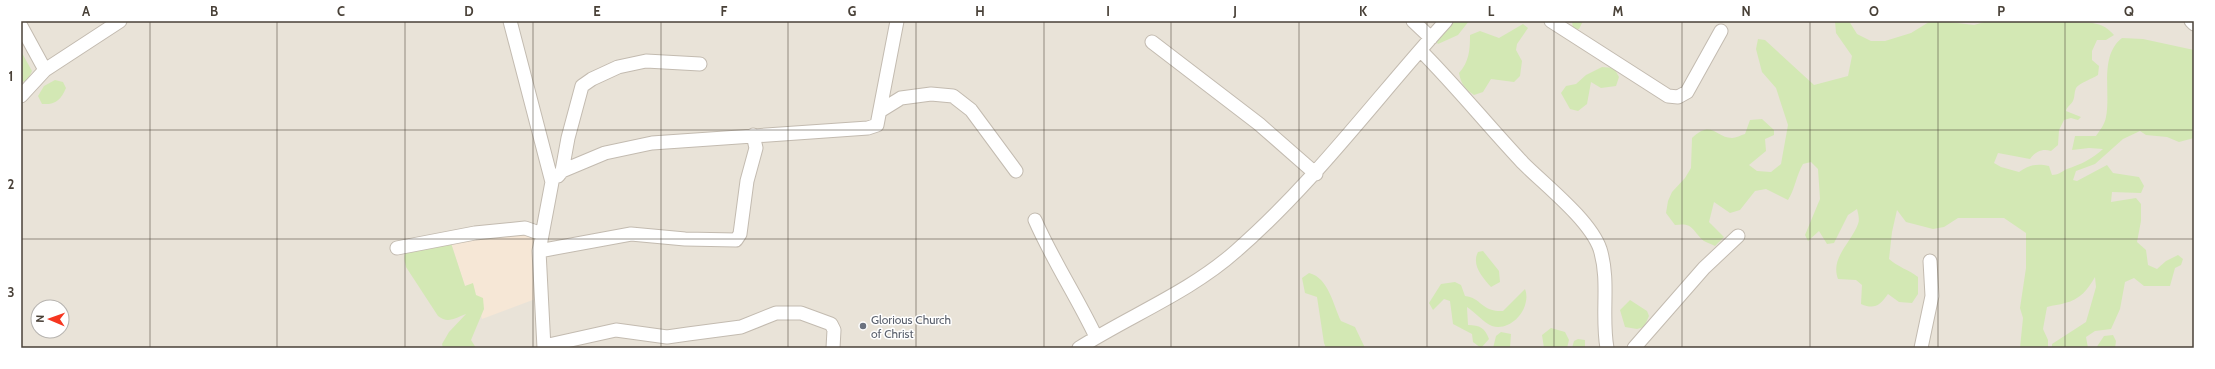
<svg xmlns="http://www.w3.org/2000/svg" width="2215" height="369" font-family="Cabin,sans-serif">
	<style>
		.residential { fill: #e9e3d8; fill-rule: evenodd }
		.commercial { fill: #f6e7d6 }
		.green { fill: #d3e8b4 }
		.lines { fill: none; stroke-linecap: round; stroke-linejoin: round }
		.street-casing { stroke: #c3bbb0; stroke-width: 15 }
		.street { stroke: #fff; stroke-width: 13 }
		.grid { fill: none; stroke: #494138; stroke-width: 1; stroke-opacity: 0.55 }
		.worship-dot { fill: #6b7280; stroke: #fff; stroke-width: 1.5 }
		.labels { text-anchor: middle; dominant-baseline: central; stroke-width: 3; stroke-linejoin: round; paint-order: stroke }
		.worship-label { font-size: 12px; fill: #5b616d; stroke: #fff; text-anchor: start }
		.neatline { fill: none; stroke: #494138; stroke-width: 1.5 }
		.grid-label { font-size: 13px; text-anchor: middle; font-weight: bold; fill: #494138 }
	</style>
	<rect width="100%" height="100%" fill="#f5f1ea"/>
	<path class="residential" d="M21 21H2194V348H21ZM38 307H62V331H38Z"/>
	<path class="commercial" d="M517 231 537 234 538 298 482 319 473 284 465 286 450 240Z"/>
	<path class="green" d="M1453 21H1469L1458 35 1438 44 1435 40C1441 33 1448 29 1453 21Z
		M1572 21H1583L1579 29H1573Z
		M1835 21H1849L1857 34 1871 41H1885L1911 33 1929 22H1949L1974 25 1988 21H2061C2081 25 2099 17 2114 35L2106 40H2097L2092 51V60L2099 66 2098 75C2092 79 2079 83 2076 88 2074 92 2075 97 2073 101 2071 105 2067 106 2066 111L2081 117 2078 120 2071 118 2064 120 2059 130 2058 145 2051 151C2042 148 2035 152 2030 159L1998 153 1994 163 2001 167 2019 172C2029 165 2037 163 2049 166L2052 175C2058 175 2061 172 2067 169 2081 164 2091 160 2103 149L2089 148 2072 150 2075 136H2096C2100 130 2105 124 2106 117 2111 92 2099 56 2122 38L2143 39 2194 50V138L2179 142 2167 137 2146 135 2140 131 2123 139 2095 164 2076 171 2073 180 2077 181 2107 165 2113 173 2139 177 2144 186 2141 193 2112 192 2111 202 2136 198 2141 204V221L2137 242 2146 250 2148 265 2157 269 2166 261 2178 255 2183 259 2181 265 2175 268 2170 286H2144L2134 278 2125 282 2120 309 2111 329 2095 331 2086 337 2088 348H2052V344L2086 322 2096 287 2095 277C2088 289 2080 300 2065 303 2059 305 2054 305 2047 307L2043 329 2048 340V348H2020L2023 318 2020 308 2026 268V233L2004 218H1958L1944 227 1933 229 1906 222 1897 210 1892 232 1889 259C1898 267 1909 270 1918 277V294L1912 303 1899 302 1888 294C1880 305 1875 310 1861 304L1862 285 1856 280 1838 279C1830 258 1851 243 1858 224 1860 220 1858 213 1857 209L1848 215 1834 243 1827 244 1819 231 1808 241 1805 235 1820 199 1818 169 1811 162 1803 164C1796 176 1795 189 1788 200L1766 189 1755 191 1740 210 1730 213 1714 202 1709 222 1724 237 1715 246C1712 244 1707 243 1704 241 1692 231 1694 222 1675 225L1666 213 1668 201 1672 192 1685 178 1691 168 1692 138C1712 119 1716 138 1732 138 1736 138 1741 135 1745 134L1750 120 1762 119 1774 130V135L1765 139 1766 151 1749 165 1757 171 1771 172 1781 164 1788 125 1776 88 1762 72 1756 49 1758 39 1765 40 1814 85 1848 76 1852 56 1836 33Z
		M1523 24 1528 28 1517 44 1516 50 1522 61 1520 76 1514 82 1491 79 1483 92 1474 95C1465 89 1461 84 1459 73 1469 62 1470 50 1470 35L1480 31 1499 38Z
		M21 45 22 53 32 71 27 81 21 82Z
		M1602 67 1614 68 1619 77 1616 86 1601 88 1591 82 1587 104 1578 111 1570 109 1561 93 1566 86 1576 84 1586 75Z
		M55 80 63 82 66 88C61 100 55 105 42 104L38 96 44 86Z
		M451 243 465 286 473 283 476 295 483 298 484 309 471 340 476 348H443L442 344 449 332 466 314C455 318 448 324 438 316L406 267C404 259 403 255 408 249Z
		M1483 251 1499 271 1500 282 1491 287C1483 278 1471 265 1478 252Z
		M1309 273C1329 278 1333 305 1341 321L1355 327 1365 348H1326L1324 343 1317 297 1305 293 1302 278Z
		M1455 282 1461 285 1465 296C1482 298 1481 312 1503 311L1525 289C1532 307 1512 332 1492 326 1484 323 1475 312 1467 307L1468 325C1480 325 1485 328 1489 339L1481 348 1473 342 1472 334 1453 324 1450 301 1444 299 1433 310 1429 303 1441 284Z
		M1630 300 1647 311 1649 316 1644 327 1637 329 1625 327 1620 310Z
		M1551 328 1565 332 1569 340 1567 348H1544L1542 335Z
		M1501 332 1511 334 1510 348H1493L1496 336Z
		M2113 335 2116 341 2115 348H2096L2104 336Z
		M1578 339 1585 340V348H1572L1574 341Z"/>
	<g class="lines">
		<g class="street-casing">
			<path id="street" d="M510 21 552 182 539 251 544 348
				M1413 21 1431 38
				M1551 21 1668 96 1678 97 1687 92 1721 31
				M2191 21 2194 24
				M21 26 45 70 21 96
				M1152 42 1259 124 1316 174
				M1421 51C1457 87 1488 126 1523 163 1545 185 1590 220 1600 249 1610 281 1601 315 1607 348
				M45 70 120 21
				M880 111 901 98 931 94 953 96 971 110 1016 171
				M562 171 605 153 652 143 868 128 877 125 897 21
				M558 176 562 171 568 138 582 86 592 79 618 67 646 61 700 64
				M1035 220C1053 261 1077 297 1096 337
				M397 248 475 233 525 228 542 234
				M539 251 631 234 685 239 736 240 740 234 747 181 756 148 753 135
				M544 346 616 330 667 337 688 334 741 327 776 313H801L831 324 834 330 833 348
				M1079 348C1131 315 1190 292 1236 251 1315 182 1376 98 1446 21
				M1634 348 1704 268 1738 236
				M1921 348 1932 296 1930 261"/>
		</g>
		<use href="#street" class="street"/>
	</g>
	<path class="grid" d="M150 21V348M277 21V348M405 21V348M533 21V348M661 21V348M788 21V348M916 21V348M1044 21V348M1171 21V348M1299 21V348M1427 21V348M1554 21V348M1682 21V348M1810 21V348M1938 21V348M2065 21V348M21 130H2194M21 239H2194"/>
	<circle class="worship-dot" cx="863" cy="326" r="4"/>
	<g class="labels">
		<g class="worship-label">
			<text x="871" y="319">Glorious Church<tspan x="871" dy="14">of Christ</tspan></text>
		</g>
	</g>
	<rect width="2215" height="369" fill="none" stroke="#ffffff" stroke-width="44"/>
	<g transform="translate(50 319) rotate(272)"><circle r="19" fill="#ffffff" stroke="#b6b3af"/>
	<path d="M0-3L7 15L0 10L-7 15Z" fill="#f63620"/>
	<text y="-6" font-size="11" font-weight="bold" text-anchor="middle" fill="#494138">N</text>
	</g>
	<rect x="22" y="22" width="2171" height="325" class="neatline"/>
	<g class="grid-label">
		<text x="86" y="16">A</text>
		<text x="214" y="16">B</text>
		<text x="341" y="16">C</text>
		<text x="469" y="16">D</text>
		<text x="597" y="16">E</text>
		<text x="724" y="16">F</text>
		<text x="852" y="16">G</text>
		<text x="980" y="16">H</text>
		<text x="1108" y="16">I</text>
		<text x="1235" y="16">J</text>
		<text x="1363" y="16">K</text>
		<text x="1491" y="16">L</text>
		<text x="1618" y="16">M</text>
		<text x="1746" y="16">N</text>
		<text x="1874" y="16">O</text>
		<text x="2001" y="16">P</text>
		<text x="2129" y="16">Q</text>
		<text x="11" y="81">1</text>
		<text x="11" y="189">2</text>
		<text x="11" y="297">3</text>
	</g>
</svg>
